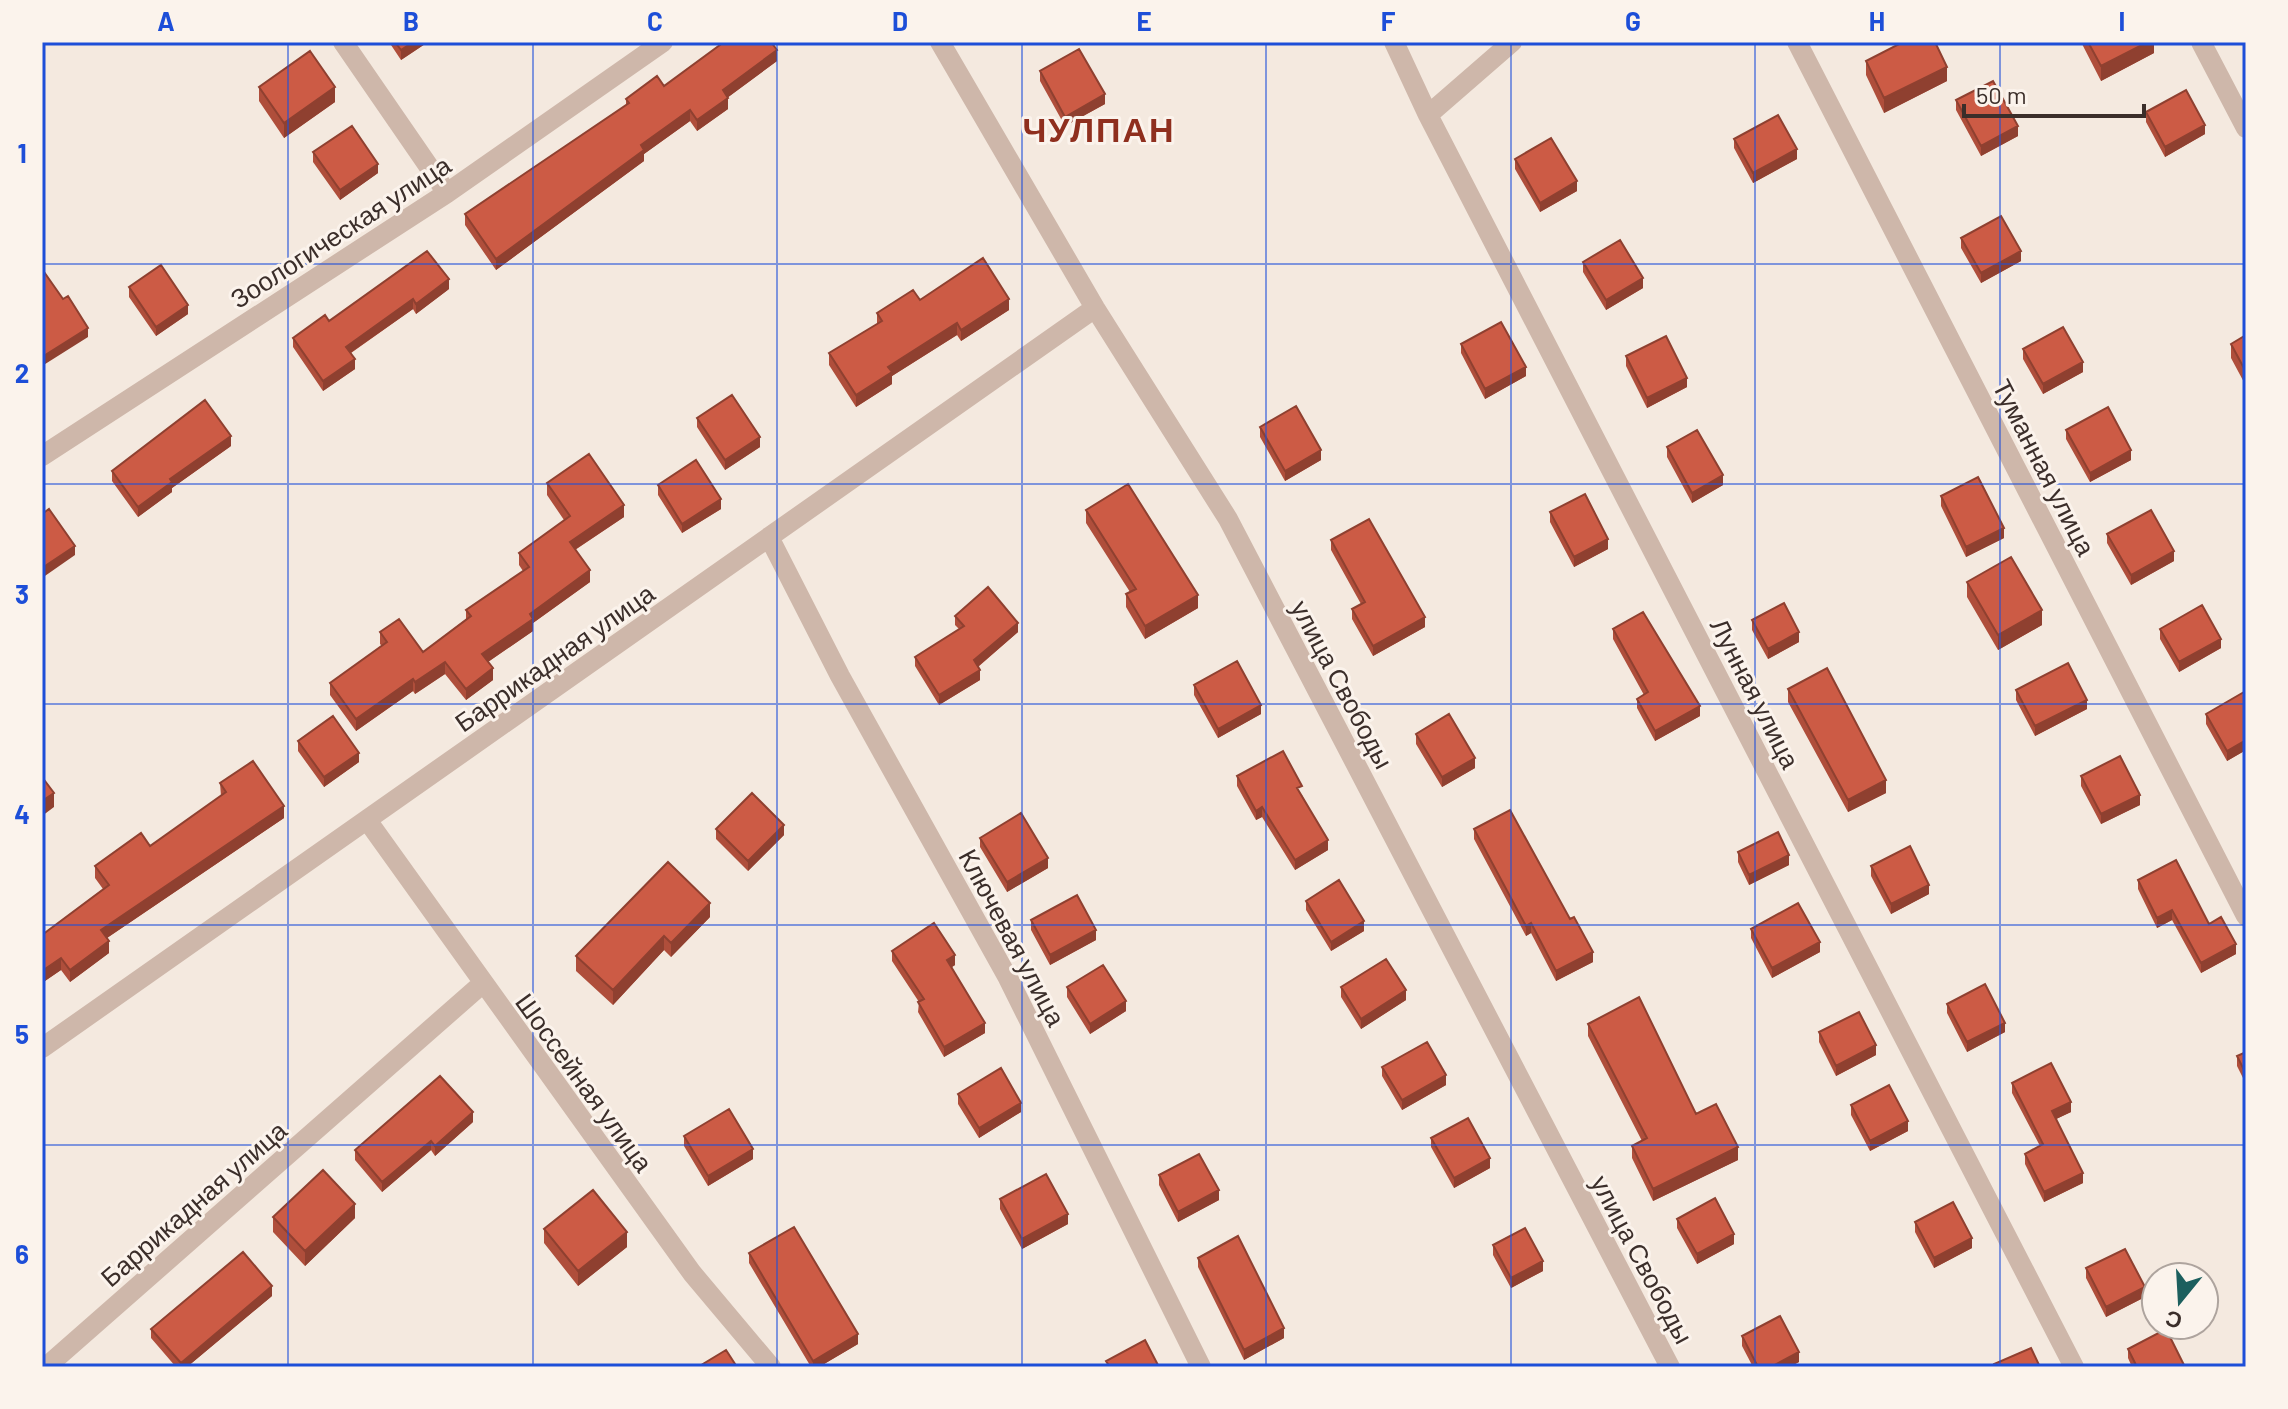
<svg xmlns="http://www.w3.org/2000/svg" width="2288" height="1409" font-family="Barlow,sans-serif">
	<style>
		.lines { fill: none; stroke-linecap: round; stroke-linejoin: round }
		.street { stroke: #ceb7aa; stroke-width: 20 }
		.wall { fill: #af4e3b }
		.shaded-wall { fill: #8f4030 }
		.building { fill: #cc5b45; stroke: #8f4030; stroke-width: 2 }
		.grid { fill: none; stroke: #1d4ed8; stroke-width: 2; stroke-opacity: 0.55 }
		.labels { text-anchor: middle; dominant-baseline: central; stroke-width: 6; stroke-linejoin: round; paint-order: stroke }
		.street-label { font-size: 26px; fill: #3b2e2a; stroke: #fbf3ec }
		.district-label { font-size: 34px; font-weight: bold; letter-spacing: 2px; fill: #8f2f1e; stroke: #fbf3ec }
		.neatline { fill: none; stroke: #1d4ed8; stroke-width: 3 }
		.grid-label { font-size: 26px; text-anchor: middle; font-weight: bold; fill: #1d4ed8 }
	</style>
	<rect width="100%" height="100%" fill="#f4e9df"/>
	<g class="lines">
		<path class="street" d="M343 42 447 193
			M940 42 1095 308 1228 519 1670 1367
			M1394 42 1428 115 2074 1367
			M1797 42 2246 916
			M2201 42 2246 128
			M1428 115 1512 42
			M42 456 447 193 663 42
			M769 537 840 676 1008 978 1201 1367
			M367 820 692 1273 771 1367
			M42 1048 1095 308
			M46 1367 482 984"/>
	</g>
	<path class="wall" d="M389 42H428L401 60Z
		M719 42H771L777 61 728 97V109L697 131 690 121 644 154V161L496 270 465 225V214L626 105V99L664 86 719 47Z
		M2081 42H2154V53L2101 81Z
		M1866 61 1947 81 1884 113 1866 75Z
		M1040 71 1105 104 1065 126 1040 81Z
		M259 87 335 102 284 138 259 101Z
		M1956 100 2018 136 1981 156 1956 110Z
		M2146 112 2205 134 2165 157 2146 122Z
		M1734 139 1797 159 1753 183 1734 148Z
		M313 152 378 173 340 200 313 162Z
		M1515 159 1577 191 1540 212 1515 169Z
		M1961 238 2021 261 1981 283 1961 248Z
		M1583 262 1643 288 1606 310 1583 272Z
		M129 287 188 314 156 336 129 297Z
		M449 289 416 314 413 309 351 353 355 369 323 391 293 347V338L329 321Z
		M920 300 1009 310 961 341 957 335 892 376V384L856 407 829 365V353L877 324V313Z
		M2246 335V386L2231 358V344Z
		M1461 344 1526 376 1485 399 1461 353Z
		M2023 349 2083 372 2043 394 2023 359Z
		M1626 356 1687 387 1647 408 1626 366Z
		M697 418 760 447 725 470 697 427Z
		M1260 427 1321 460 1285 481 1260 437Z
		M2066 430 2131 460 2090 482 2066 439Z
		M231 446 172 488V492L138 517 112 481V471Z
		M1667 447 1723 485 1692 503 1667 457Z
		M547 483 624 517 575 550 590 582 533 623V631L488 662 493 680 466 700 445 674 415 694 413 691 356 731 330 695V683L382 646 380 644V632L423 652 466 619V610L523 571 519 565V553L564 520 547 495Z
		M658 485 721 509 682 533 658 495Z
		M1941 496 2004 538 1966 557 1941 506Z
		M1086 510 1198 608 1145 639 1126 607V594L1130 592 1086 523Z
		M1550 512 1608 549 1574 567 1550 522Z
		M2107 534 2174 561 2131 585 2107 543Z
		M1331 540 1425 627 1373 656 1352 619V609L1361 604 1331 550Z
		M1967 582 2042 625 1998 650 1967 597Z
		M955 616 1018 632 978 667 980 680 939 705 915 666V657L959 629 955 625Z
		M1752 620 1799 642 1768 659 1752 630Z
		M1613 629 1700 716 1655 741 1637 708V699L1644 695 1613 639Z
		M2160 629 2221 648 2179 672 2160 639Z
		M1194 685 1261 714 1218 738 1194 695Z
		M1788 689 1886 793 1848 812 1788 702Z
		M2016 690 2087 709 2035 736 2016 700Z
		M2246 695V750L2227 761 2206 724V714Z
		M1416 734 1475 768 1442 787 1416 744Z
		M298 741 359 762 324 787 298 751Z
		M1237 776 1302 795 1328 850 1295 870 1262 817 1256 820 1237 786Z
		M2081 776 2140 805 2101 824 2081 786Z
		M220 783 284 818 107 938 109 953 70 982 61 970 42 983V935L103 889 95 878V866L150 846 221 796Z
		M2246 790V811L2243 806V792Z
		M716 829 784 835 748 871 716 839Z
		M1474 829 1593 962 1556 981 1531 933 1526 936 1474 839Z
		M980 838 1048 868 1007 892 980 847Z
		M1738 852 1789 865 1749 885 1738 862Z
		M1871 866 1929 894 1891 914 1871 876Z
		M2138 880 2209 924 2236 954 2201 973 2172 920 2157 928 2138 889Z
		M1306 901 1364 931 1331 951 1306 910Z
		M710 917 671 957 664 950 613 1005 576 971V956Z
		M1031 920 1096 940 1050 965 1031 930Z
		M1751 929 1820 952 1772 978 1751 938Z
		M892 951 955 965 952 967 985 1033 944 1057 918 1012 919 1002 892 961Z
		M1067 987 1126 1011 1090 1034 1067 997Z
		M1341 987 1406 1000 1361 1029 1341 997Z
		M1947 1004 2005 1032 1967 1052 1947 1013Z
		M1588 1024 1696 1114 1738 1160 1653 1201 1632 1158V1146L1642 1141 1588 1036Z
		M1819 1032 1876 1055 1836 1076 1819 1042Z
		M2246 1052V1084L2237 1066V1056Z
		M1382 1067 1446 1085 1402 1110 1382 1076Z
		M2012 1083 2071 1112 2056 1119 2083 1183 2044 1202 2025 1164V1154L2040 1146 2012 1093Z
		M958 1094 1021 1112 979 1138 958 1104Z
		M1851 1105 1908 1131 1870 1151 1851 1115Z
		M473 1122 435 1156 431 1150 382 1192 355 1160V1150Z
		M684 1136 753 1159 708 1186 684 1146Z
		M1431 1138 1490 1168 1454 1188 1431 1147Z
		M1159 1175 1219 1200 1178 1222 1159 1185Z
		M1000 1199 1068 1224 1022 1249 1000 1209Z
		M273 1217 355 1218 305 1266 273 1232Z
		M1677 1219 1734 1244 1697 1264 1677 1228Z
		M1915 1222 1972 1248 1934 1268 1915 1232Z
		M544 1229 627 1247 578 1286 544 1243Z
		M1493 1245 1543 1271 1511 1288 1493 1255Z
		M749 1253 858 1344 819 1367H811L749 1263Z
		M1198 1258 1284 1338 1244 1360 1198 1267Z
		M2086 1268 2145 1297 2106 1317 2086 1278Z
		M272 1296 187 1367H176L151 1338V1329Z
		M1742 1336 1799 1362 1789 1367H1753L1742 1346Z
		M2128 1349 2185 1367H2132L2128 1358Z"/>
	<path class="shaded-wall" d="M413 42H428L401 60V50Z
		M2148 42H2154V53L2101 81V66Z
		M777 50V61L723 101V90Z
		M1947 67V81L1884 113V98Z
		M335 87V102L284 138V123Z
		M1105 94V104L1065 126V117Z
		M728 98V109L697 131V120Z
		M690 110V121L644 154V161L496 270V259L641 145Z
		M2205 125V134L2165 157V147Z
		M2018 126V136L1981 156V146Z
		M1797 149V159L1753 183V173Z
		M378 164V173L340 200V190Z
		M1577 181V191L1540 212V203Z
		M2021 251V261L1981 283V273Z
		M1643 278V288L1606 310V300Z
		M449 279V289L416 314V304Z
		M413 299V309L346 356V347Z
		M1009 299V310L961 341V330Z
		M188 305V314L156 336V327Z
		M957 323V335L892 376V384L856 407V395L888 367Z
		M88 328V337L42 366V357Z
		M355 359V369L323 391V381Z
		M2083 362V372L2043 394V384Z
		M1526 367V376L1485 399V389Z
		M1687 378V387L1647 408V398Z
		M231 436V446L172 488V492L138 517V507L170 479Z
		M760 437V447L725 470V460Z
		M1321 450V460L1285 481V471Z
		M2131 450V460L2090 482V473Z
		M1723 475V485L1692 503V493Z
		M721 499V509L682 533V524Z
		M624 505V517L570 553V542Z
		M2004 528V538L1966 557V547Z
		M1608 539V549L1574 567V557Z
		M75 546V555L42 578V568Z
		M2174 551V561L2131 585V575Z
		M590 570V582L533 623V631L482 666V654L530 614Z
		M1198 595V608L1145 639V626Z
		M2042 610V625L1998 650V635Z
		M1425 617V627L1373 656V646Z
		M1018 623V632L974 670V660Z
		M1799 632V642L1768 659V649Z
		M2221 639V648L2179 672V662Z
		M445 662V674L415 694V682Z
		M493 668V680L466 700V689Z
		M980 670V680L939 705V695Z
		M413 679V691L356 731V719Z
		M2087 700V709L2035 736V726Z
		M1261 705V714L1218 738V729Z
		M1700 706V716L1655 741V731Z
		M2246 740V750L2227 761V751Z
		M359 753V762L324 787V777Z
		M1475 758V768L1442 787V777Z
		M1886 780V793L1848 812V800Z
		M54 793V807L42 816V801Z
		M2140 795V805L2101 824V814Z
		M284 806V818L101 942V930Z
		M1262 807V817L1256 820V811Z
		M784 825V835L748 871V861Z
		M1328 840V850L1295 870V860Z
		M1789 855V865L1749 885V875Z
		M1048 858V868L1007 892V882Z
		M1929 885V894L1891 914V904Z
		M710 903V917L671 957V943Z
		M2172 910V920L2157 928V918Z
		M1364 921V931L1331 951V942Z
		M1531 923V933L1526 936V926Z
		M1096 930V940L1050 965V955Z
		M664 936V950L613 1005V990Z
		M109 941V953L70 982V970Z
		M1820 942V952L1772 978V968Z
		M2236 944V954L2201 973V963Z
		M1593 952V962L1556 981V971Z
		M955 955V965L947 970V960Z
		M61 958V970L42 983V971Z
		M1406 990V1000L1361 1029V1019Z
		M1126 1001V1011L1090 1034V1024Z
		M985 1023V1033L944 1057V1047Z
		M2005 1023V1032L1967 1052V1042Z
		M1876 1045V1055L1836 1076V1066Z
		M1446 1075V1085L1402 1110V1100Z
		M2071 1102V1112L2052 1121V1111Z
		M1021 1103V1112L979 1138V1128Z
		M473 1112V1122L435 1156V1146Z
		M1908 1121V1131L1870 1151V1141Z
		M431 1141V1150L382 1192V1182Z
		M1738 1147V1160L1653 1201V1189Z
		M753 1149V1159L708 1186V1176Z
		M1490 1158V1168L1454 1188V1178Z
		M2083 1173V1183L2044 1202V1192Z
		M1219 1190V1200L1178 1222V1212Z
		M355 1204V1218L305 1266V1251Z
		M1068 1214V1224L1022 1249V1239Z
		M627 1232V1247L578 1286V1271Z
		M1734 1234V1244L1697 1264V1254Z
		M1972 1238V1248L1934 1268V1258Z
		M1543 1261V1271L1511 1288V1278Z
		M272 1286V1296L187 1367H181V1363Z
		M2145 1287V1297L2106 1317V1307Z
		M1284 1328V1338L1244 1360V1350Z
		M858 1334V1344L819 1367H813V1361Z
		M1799 1352V1362L1789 1367H1771Z"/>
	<path class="building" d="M395 42H413L401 50Z
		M724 42H771L777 50 723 90 728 98 697 120 690 110 641 145 644 150 496 259 465 214 629 103 626 99 657 76 664 86Z
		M1903 42H1935L1947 67 1884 98 1866 61Z
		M2088 42H2148L2101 66Z
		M1079 49 1105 94 1065 117 1040 71Z
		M310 51 335 87 284 123 259 87Z
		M1993 81 2018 126 1981 146 1956 100Z
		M2186 90 2205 125 2165 147 2146 112Z
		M1778 115 1797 149 1753 173 1734 139Z
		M352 126 378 164 340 190 313 152Z
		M1551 138 1577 181 1540 203 1515 159Z
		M2001 216 2021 251 1981 273 1961 238Z
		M1620 240 1643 278 1606 300 1583 262Z
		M427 251 449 279 416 304 413 299 346 347 355 359 323 381 293 338 325 315 329 321Z
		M983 258 1009 299 961 330 957 323 888 367 892 372 856 395 829 353 882 321 877 313 913 290 920 300Z
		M161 265 188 305 156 327 129 287Z
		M42 269 63 299 68 296 88 328 42 357Z
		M1501 322 1526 367 1485 389 1461 344Z
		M2063 327 2083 362 2043 384 2023 349Z
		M2246 335V372L2231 344Z
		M1666 336 1687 378 1647 398 1626 356Z
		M732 395 760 437 725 460 697 418Z
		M205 400 231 436 170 479 172 482 138 507 112 471Z
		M1296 406 1321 450 1285 471 1260 427Z
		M2108 407 2131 450 2090 473 2066 430Z
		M1697 430 1723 475 1692 493 1667 447Z
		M589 454 624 505 570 542 590 570 530 614 533 619 482 654 493 668 466 689 445 662 415 682 413 679 356 719 330 683 387 642 380 632 399 619 423 652 471 616 466 610 529 567 519 553 570 516 547 483Z
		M696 460 721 499 682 524 658 485Z
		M1978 477 2004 528 1966 547 1941 496Z
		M1128 484 1198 595 1145 626 1126 594 1136 589 1086 510Z
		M1585 494 1608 539 1574 557 1550 512Z
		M49 509 75 546 42 568V514Z
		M2151 510 2174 551 2131 575 2107 534Z
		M1369 519 1425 617 1373 646 1352 609 1365 602 1331 540Z
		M2011 557 2042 610 1998 635 1967 582Z
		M988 587 1018 623 974 660 980 670 939 695 915 657 964 626 955 616Z
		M1784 603 1799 632 1768 649 1752 620Z
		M2202 605 2221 639 2179 662 2160 629Z
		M1643 612 1700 706 1655 731 1637 699 1648 692 1613 629Z
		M1237 661 1261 705 1218 729 1194 685Z
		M2068 663 2087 700 2035 726 2016 690Z
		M1827 668 1886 780 1848 800 1788 689Z
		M2244 692 2246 695V740L2227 751 2206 714Z
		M1449 714 1475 758 1442 777 1416 734Z
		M333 716 359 753 324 777 298 741Z
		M1283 751 1302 786 1297 788 1328 840 1295 860 1262 807 1256 811 1237 776Z
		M2120 756 2140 795 2101 814 2081 776Z
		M253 761 284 806 101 930 109 941 70 970 61 958 42 971V935L109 885 95 866 141 833 150 846 226 792 220 783Z
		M42 777 54 793 42 801Z
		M752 793 784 825 748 861 716 829Z
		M1510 810 1570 919 1574 917 1593 952 1556 971 1531 923 1526 926 1474 829Z
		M1021 813 1048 858 1007 882 980 838Z
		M1778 832 1789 855 1749 875 1738 852Z
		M1910 846 1929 885 1891 904 1871 866Z
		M2176 860 2209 924 2221 917 2236 944 2201 963 2172 910 2157 918 2138 880Z
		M668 862 710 903 671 943 664 936 613 990 576 956Z
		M1339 880 1364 921 1331 942 1306 901Z
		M1077 895 1096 930 1050 955 1031 920Z
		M1798 903 1820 942 1772 968 1751 929Z
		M934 923 955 955 947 960 985 1023 944 1047 918 1002 924 999 892 951Z
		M1386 959 1406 990 1361 1019 1341 987Z
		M1103 965 1126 1001 1090 1024 1067 987Z
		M1985 984 2005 1023 1967 1042 1947 1004Z
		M1639 997 1696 1114 1716 1104 1738 1147 1653 1189 1632 1146 1647 1138 1588 1024Z
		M1859 1012 1876 1045 1836 1066 1819 1032Z
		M1427 1042 1446 1075 1402 1100 1382 1067Z
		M2246 1052V1074L2237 1056Z
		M2051 1063 2071 1102 2052 1111 2083 1173 2044 1192 2025 1154 2043 1144 2012 1083Z
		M1001 1068 1021 1103 979 1128 958 1094Z
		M440 1076 473 1112 435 1146 431 1141 382 1182 355 1150Z
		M1889 1085 1908 1121 1870 1141 1851 1105Z
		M729 1109 753 1149 708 1176 684 1136Z
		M1468 1118 1490 1158 1454 1178 1431 1138Z
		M1199 1154 1219 1190 1178 1212 1159 1175Z
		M323 1170 355 1204 305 1251 273 1217Z
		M1046 1174 1068 1214 1022 1239 1000 1199Z
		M593 1190 627 1232 578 1271 544 1229Z
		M1715 1198 1734 1234 1697 1254 1677 1219Z
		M1953 1202 1972 1238 1934 1258 1915 1222Z
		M794 1227 858 1334 813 1361 749 1253Z
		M1525 1228 1543 1261 1511 1278 1493 1245Z
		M1238 1236 1284 1328 1244 1350 1198 1258Z
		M2125 1249 2145 1287 2106 1307 2086 1268Z
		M243 1252 272 1286 181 1363 151 1329Z
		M1780 1316 1799 1352 1771 1367H1758L1742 1336Z
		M2166 1329 2185 1367H2137L2128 1349Z
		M1145 1340 1159 1367H1110L1106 1361Z
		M2031 1348 2040 1367H1995L1994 1364Z
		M726 1350 737 1367H698Z"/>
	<path class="grid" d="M288 42V1367M533 42V1367M777 42V1367M1022 42V1367M1266 42V1367M1511 42V1367M1755 42V1367M2000 42V1367M42 264H2246M42 484H2246M42 704H2246M42 925H2246M42 1145H2246"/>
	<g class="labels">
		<g class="street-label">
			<text transform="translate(340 231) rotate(-33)">Зоологическая улица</text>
			<text transform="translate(2045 467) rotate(63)">Туманная улица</text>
			<text transform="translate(554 657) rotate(-35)">Баррикадная улица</text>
			<text transform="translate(1343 684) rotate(62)">улица Свободы</text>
			<text transform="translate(1756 693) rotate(63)">Лунная улица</text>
			<text transform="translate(1013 937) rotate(62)">Ключевая улица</text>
			<text transform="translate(585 1082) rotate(54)">Шоссейная улица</text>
			<text transform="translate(193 1203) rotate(-41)">Баррикадная улица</text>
			<text transform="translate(1643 1259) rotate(62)">улица Свободы</text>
		</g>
		<g class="district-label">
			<text x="1099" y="128">ЧУЛПАН</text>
		</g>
	</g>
	<rect width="2288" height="1409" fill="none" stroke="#fbf3ec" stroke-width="88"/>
	<g transform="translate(2180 1301) rotate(198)"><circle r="38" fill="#fbf3ec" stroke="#aea49e" stroke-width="2"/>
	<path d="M0-6L14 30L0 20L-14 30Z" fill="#1c5f5e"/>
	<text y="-12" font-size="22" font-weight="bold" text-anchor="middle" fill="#3b2e2a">С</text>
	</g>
	<path d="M1964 104v12h180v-12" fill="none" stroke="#3b2e2a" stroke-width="4"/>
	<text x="1976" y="104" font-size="24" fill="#3b2e2a" stroke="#fbf3ec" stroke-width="6" paint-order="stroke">50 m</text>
	<rect x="44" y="44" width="2200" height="1321" class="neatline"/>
	<g class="grid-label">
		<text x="166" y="31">A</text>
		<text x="411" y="31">B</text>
		<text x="655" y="31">C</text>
		<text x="900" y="31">D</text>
		<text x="1144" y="31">E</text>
		<text x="1388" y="31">F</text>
		<text x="1633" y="31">G</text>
		<text x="1877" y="31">H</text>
		<text x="2122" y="31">I</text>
		<text x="22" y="163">1</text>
		<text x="22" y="383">2</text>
		<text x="22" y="604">3</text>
		<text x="22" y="824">4</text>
		<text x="22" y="1044">5</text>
		<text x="22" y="1264">6</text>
	</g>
</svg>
